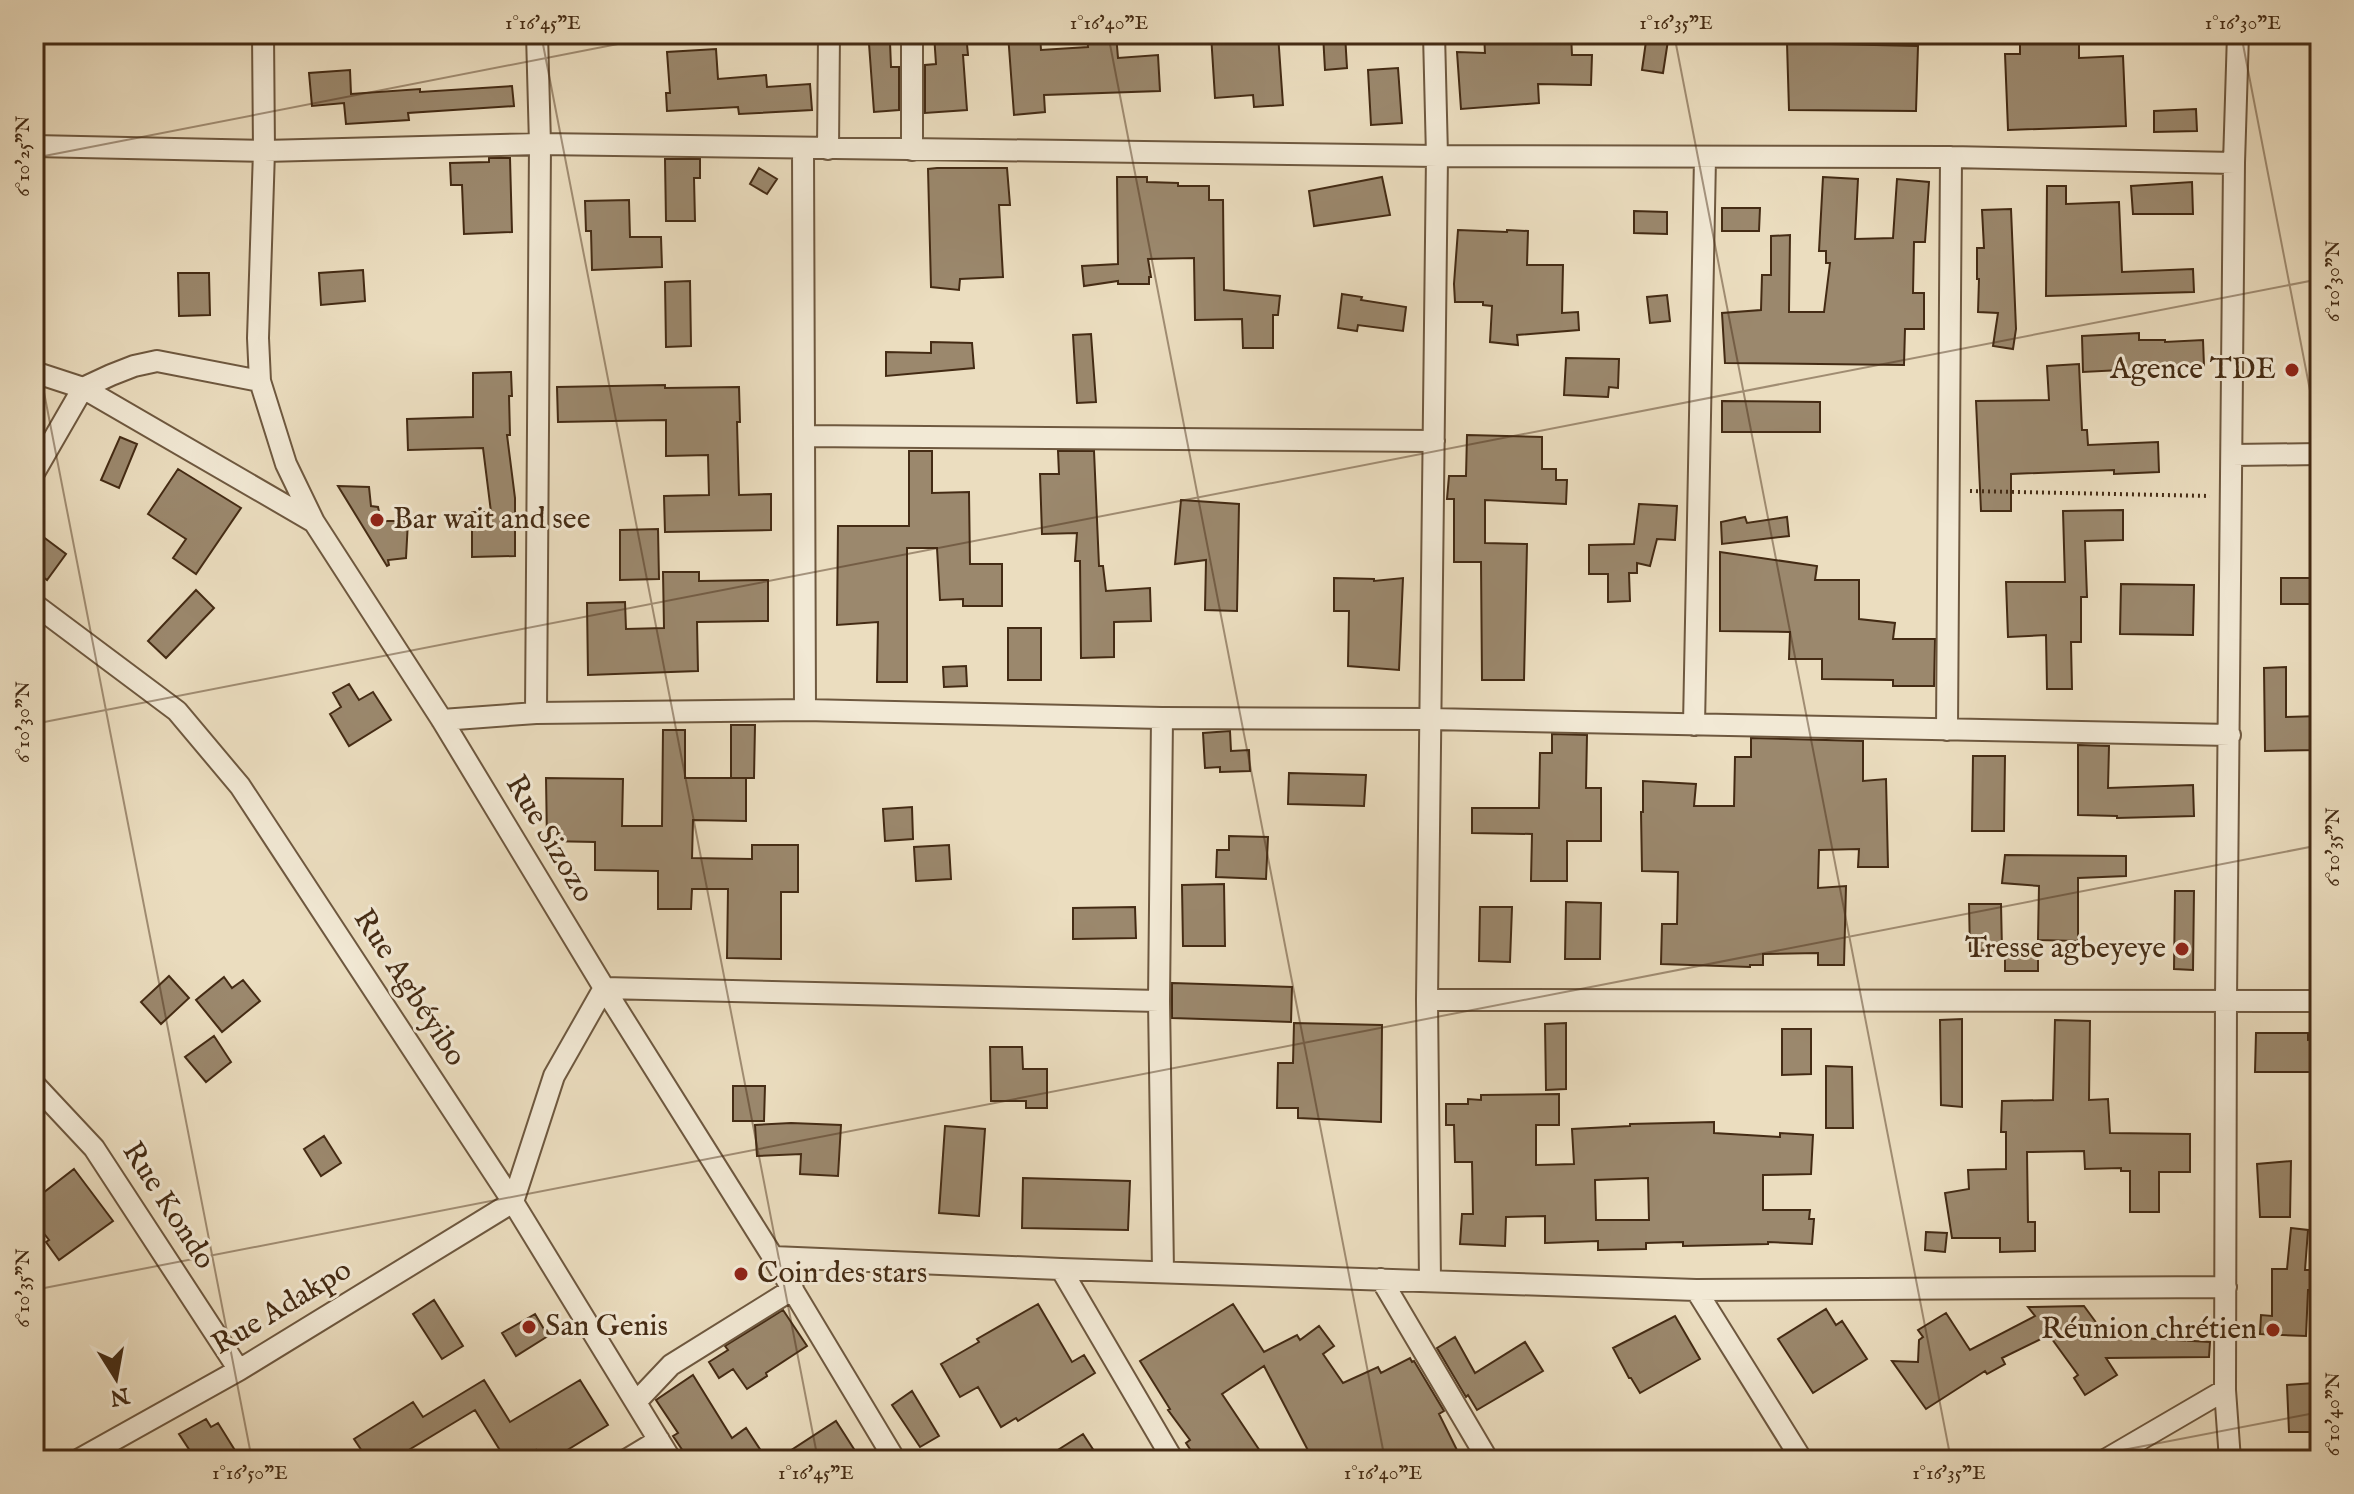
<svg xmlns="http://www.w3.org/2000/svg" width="2354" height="1494" font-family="'IM FELL English',serif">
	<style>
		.building { fill: #9b886d; stroke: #442b14; stroke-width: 2; fill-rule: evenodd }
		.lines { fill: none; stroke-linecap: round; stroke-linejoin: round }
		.minor-casing { stroke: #6e583f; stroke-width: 24 }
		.path { stroke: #442b14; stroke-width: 4; stroke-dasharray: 2 4; stroke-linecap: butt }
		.minor { stroke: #f2e9d5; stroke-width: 20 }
		.ticks { fill: none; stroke: #442b14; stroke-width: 2; stroke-opacity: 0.45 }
		.poi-dot { fill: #8f2418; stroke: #f2e9d5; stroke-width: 3 }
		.labels { text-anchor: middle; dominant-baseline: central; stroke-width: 6; stroke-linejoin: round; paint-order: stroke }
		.poi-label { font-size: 30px; fill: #442b14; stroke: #f2e9d5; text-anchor: end }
		.street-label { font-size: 30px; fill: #442b14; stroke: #f2e9d5 }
		.neatline { fill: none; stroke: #442b14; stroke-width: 3 }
		.ticks-label { font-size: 20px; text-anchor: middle; fill: #442b14 }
	</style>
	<rect width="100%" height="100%" fill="#ebddbf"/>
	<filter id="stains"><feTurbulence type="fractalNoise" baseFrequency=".0025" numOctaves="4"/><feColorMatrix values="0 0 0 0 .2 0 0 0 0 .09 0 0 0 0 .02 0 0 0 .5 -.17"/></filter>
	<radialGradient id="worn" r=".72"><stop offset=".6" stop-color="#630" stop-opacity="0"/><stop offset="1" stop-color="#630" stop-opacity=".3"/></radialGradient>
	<path class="building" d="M934 34H966L968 55H963L967 110 925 113V65L936 64Z
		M1008 34H1040L1041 50 1088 47 1087 34H1116L1118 58 1158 55 1160 91 1044 95 1045 112 1014 115Z
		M1211 34H1278L1283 105 1254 107 1253 95 1215 98Z
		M1323 34H1345L1347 68 1325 70Z
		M1484 34H1571L1572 55H1592L1591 85 1538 84 1539 103 1461 109 1457 52 1485 53Z
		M1647 34H1669L1663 73 1642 70Z
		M2020 34H2079V58L2123 56 2126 126 2008 130 2005 54H2020Z
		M890 42 891 67H899V110L874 112 869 44Z
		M1787 43 1918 46 1916 111 1789 110Z
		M716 49 718 79 766 75 767 87 810 84 812 110 739 114 738 107 667 111 666 93H670L667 52Z
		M1398 68 1402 123 1371 125 1368 70Z
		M350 70 351 94 420 89V92L512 86 514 106 408 113 409 120 346 124 344 103 312 106 309 73Z
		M2196 109 2197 131 2154 132V111Z
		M489 158H510L512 232 464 234 462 185H451L450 163 489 162Z
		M665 159H700V178H694L695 221H666Z
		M759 168 777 179 767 194 750 184Z
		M937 168H1007L1010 205H999L1003 277 960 279 959 290 931 287 928 169Z
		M1117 177H1147V182L1178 183V186H1209V200H1223L1224 290 1280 296 1278 315H1273V348H1243L1242 319 1195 320 1194 258 1148 259 1151 277H1149V284H1118V281L1084 286 1082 266 1118 264Z
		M1382 177 1390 215 1314 226 1309 191Z
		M1823 177 1858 179 1855 239 1893 238 1897 179 1929 182 1925 242H1914L1913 293H1924V329H1905L1904 365 1725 363 1722 313 1761 310 1762 275H1771V236L1790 235 1789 312H1824L1830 263H1826V251H1819Z
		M2192 182 2193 214H2133L2131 186Z
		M2047 186H2066V204L2119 202 2122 272 2193 269 2194 292 2046 296Z
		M629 200 630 237H661L662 267 592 270 591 231H586L585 201Z
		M1722 208H1760L1759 231H1722Z
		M2011 209 2016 329 2013 349 1993 346 1998 313 1978 312 1979 279H1977V248H1984L1982 210Z
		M1634 211 1667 212V234L1634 233Z
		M1458 230 1507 232V230L1528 231 1527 265H1563L1562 313 1578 312 1579 330 1517 335 1518 345 1490 342 1492 306 1483 305V302H1455L1454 284Z
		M363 270 365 301 321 305 319 273Z
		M178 273H209L210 315 179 316Z
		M690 281 691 346 666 347 665 282Z
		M1342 294 1362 297 1361 300 1406 307 1403 331 1358 325 1357 331 1338 328Z
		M1667 295 1670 321 1650 323 1647 297Z
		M2139 333V340H2165V342L2203 340 2204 366H2140V369L2083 372 2082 336Z
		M1091 334 1096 402 1077 403 1073 335Z
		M931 342 972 343 974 368 886 376V352L931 353Z
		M1566 358 1619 359 1618 388 1609 387 1608 397 1564 395Z
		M2079 364 2082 430H2087L2088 445 2158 442 2159 472 2114 474V470L2011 474V511H1981L1976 401 2049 400 2047 366Z
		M511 372 512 396H509L510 435H507L515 498V556L472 557V512H491L483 448 408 450 407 419 473 417V373Z
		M665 385V388L739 387 740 422H737L739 495 771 494V530L665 532 664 496 709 495 708 455 666 456V420L558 422 557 387Z
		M1722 401 1820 402V432H1722Z
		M1467 435 1542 437V469H1556V480H1567L1566 504 1485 500V543L1527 544 1524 680H1482L1481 562H1454V499H1447L1449 476H1466Z
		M120 437 137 444 119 488 101 480Z
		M909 451H932V493L969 492 970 564H1002V606H963V599L940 600 937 548H907V682H877L878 622 837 625 838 526H909Z
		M1058 451H1094L1099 566H1103L1106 591 1150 588 1151 621 1114 622V657L1081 658 1080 561H1075L1077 533 1042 534 1040 474H1059Z
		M178 469 241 508 196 574 173 558 186 539 148 514Z
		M338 486 369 487 371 506 378 507 381 521H408L406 558 388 560 389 565 387 566Z
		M1181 500 1239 504 1237 611 1205 610 1206 560 1175 564Z
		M1639 504 1677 506 1675 540 1657 539 1650 566 1637 563V573H1629L1630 601 1608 602V574H1589V545L1634 544Z
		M2123 510V540L2085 541 2087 597H2081V642H2071L2072 689H2047L2046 635 2008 637 2006 582H2065L2063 511Z
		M1745 517 1747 523 1787 517 1789 536 1722 544 1721 522Z
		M658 529 659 579 620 580V530Z
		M34 530 66 554 47 580 34 570Z
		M1720 552 1817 566 1815 580H1859V619L1895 623 1893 639H1935L1934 686H1893V680L1822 679V659H1789L1790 632 1720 631Z
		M663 572H699V581L768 580V621L697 622 698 671 588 675 587 603 625 602 626 629 664 628Z
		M1334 578 1374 579V581L1403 578 1399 670 1348 666 1349 611H1334Z
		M2281 578H2320V604H2281Z
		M2121 584 2194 585 2193 635 2120 634Z
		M196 590 214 608 166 658 148 641Z
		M1008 628H1041V680H1008Z
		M966 666 967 686 944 687 943 667Z
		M2286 667V717L2320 716V750L2265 751 2264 668Z
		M349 684 359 700 373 692 391 720 349 746 330 714 341 707 333 693Z
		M731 725H755L754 778H731Z
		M663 730H685V778H746V821L693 820 692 858 752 859V845H798V892H781V959L727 958 728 889H692L691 909H658V871L595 870V842L547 841 546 778 623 779 622 826H662Z
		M1230 731 1231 751 1249 750 1250 771 1220 772V767L1205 768 1203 733Z
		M1552 734 1587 735 1586 788H1601V841H1567V881H1531L1532 834 1472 833V808H1539L1540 753H1552Z
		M1751 738 1863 741V781L1886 779 1888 867H1858L1859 849 1819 850 1818 888 1846 886 1844 965H1818V953L1763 954V965H1750V967L1661 964 1662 924H1677L1678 872 1642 871 1641 812H1643V781L1696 784 1694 806H1734L1735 757H1751Z
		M2078 745 2109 746 2108 788 2193 785 2194 816 2117 818V816L2078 815Z
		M1973 756H2005L2004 831H1972Z
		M1289 773 1366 775 1364 806 1288 804Z
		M912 807 913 839 885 841 883 809Z
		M1229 836 1268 837 1266 879 1216 877 1217 850H1229Z
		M949 845 951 879 916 881 914 847Z
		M2005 855 2126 856V876L2078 878V941L2038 940 2039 886 2002 883Z
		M1224 884 1225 946H1183L1182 885Z
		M2175 891H2194L2193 970 2174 969Z
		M1566 902 1601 903 1600 959H1565Z
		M1969 904H2001L2002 950 1970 951Z
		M1135 907 1136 938 1073 939V908Z
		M1480 907H1512L1510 962 1479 961Z
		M2005 952H2038V971H2005Z
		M169 976 189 998 161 1024 141 1002Z
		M224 977 232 988 243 980 260 1001 222 1032 196 1000Z
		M1172 983 1292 987 1291 1022 1172 1018Z
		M1962 1019V1107L1941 1105 1940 1020Z
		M2055 1020 2090 1021 2089 1100 2108 1099 2110 1133 2190 1134V1172H2159V1212H2130V1171H2121V1168L2085 1169 2084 1151 2027 1152 2028 1222H2035V1251L2000 1252V1238H1952L1945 1193 1969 1189 1968 1170 2006 1169V1132H2001L2002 1101 2053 1100Z
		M1294 1023 1382 1025 1381 1122 1298 1118V1108H1277L1278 1063H1293Z
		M1566 1023V1089L1546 1090 1545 1024Z
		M1782 1029H1811V1074L1782 1075Z
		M2256 1033H2308V1040L2320 1039V1072H2255Z
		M214 1036 231 1062 206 1082 185 1057Z
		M990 1047H1022L1023 1069H1047V1108H1026V1101H991Z
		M1826 1066 1852 1067 1853 1128H1826Z
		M733 1086H765L764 1121H733Z
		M1559 1094V1125H1536V1165L1574 1164 1572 1129 1630 1126V1124L1714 1122V1133L1780 1137V1133L1813 1135 1811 1174 1763 1175V1210H1810L1809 1219H1814L1812 1244 1768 1242V1244L1683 1246V1242L1646 1243V1249L1598 1250V1241L1545 1243V1216L1506 1217 1505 1246 1460 1244 1462 1214H1473L1472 1162H1455L1454 1125H1446V1104H1468V1099L1481 1100V1095ZM1648 1178 1649 1220H1596L1595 1180Z
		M791 1123 841 1125 838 1176 800 1174 801 1154 757 1156 755 1125Z
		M945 1126 985 1129 979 1216 939 1213Z
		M324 1136 341 1163 321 1176 304 1149Z
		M2291 1161 2290 1217H2260L2257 1164Z
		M74 1169 113 1221 59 1260 46 1242 49 1240 34 1221V1200Z
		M1023 1178 1130 1181 1128 1230 1022 1228Z
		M2291 1228 2308 1230 2305 1270H2320V1290H2308L2306 1336 2260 1334 2261 1315 2272 1316V1269H2287Z
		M1926 1232 1947 1233 1945 1252 1925 1250Z
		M434 1300 463 1346 442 1359 413 1314Z
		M1038 1304 1072 1362 1084 1355 1095 1373 1018 1421 1016 1418 1001 1427 978 1387 960 1397 941 1364 979 1342 977 1339Z
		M1233 1304 1264 1352 1297 1335 1300 1340 1319 1326 1334 1346 1323 1354 1343 1383 1378 1367 1381 1373 1410 1358 1412 1362 1414 1361 1444 1411 1439 1414 1457 1450 1437 1460H1313L1264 1366 1222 1394 1266 1460H1197L1186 1443 1190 1440 1168 1410 1170 1409 1140 1361Z
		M2084 1306 2106 1336 2210 1342 2209 1357 2106 1358 2117 1375 2085 1395 2074 1378 2078 1375 2049 1335 2002 1358 2005 1364 1987 1374 1985 1371 1926 1409 1892 1361 1918 1362 1919 1340 1923 1337 1918 1330 1946 1313 1970 1350 2035 1316 2028 1307Z
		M1826 1309 1836 1325 1842 1321 1867 1359 1813 1393 1778 1339Z
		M783 1310 807 1346 766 1373 767 1376 747 1389 733 1369 719 1378 709 1362 728 1350 725 1346Z
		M535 1314 548 1336 516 1356 502 1333Z
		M1675 1316 1700 1359 1640 1393 1631 1378H1629L1613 1348Z
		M1455 1337 1475 1373 1525 1342 1543 1371 1477 1410 1468 1395 1466 1397 1437 1348Z
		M693 1375 732 1438 746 1428 767 1460H689L673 1436 678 1433 656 1400Z
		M484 1380 510 1422 580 1380 608 1425 551 1460H542L536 1450 520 1460H506L475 1410 392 1460H368L354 1439 413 1402 423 1417Z
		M2314 1383 2315 1432H2289L2287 1385Z
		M912 1391 939 1436 920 1447 892 1405Z
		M206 1419 211 1427 218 1423 241 1460H196L179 1434Z
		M836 1421 861 1460H776Z
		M1083 1434 1100 1460H1042Z"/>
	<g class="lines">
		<g class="minor-casing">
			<path id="minor" d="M263 34 264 151 258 338 260 381 286 464 314 522
				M34 146 264 151 540 144 1437 156 1951 157 2234 163
				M803 149 805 710
				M828 149 829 34
				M912 150V34
				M34 372 83 388 314 522 442 720 609 996 773 1257 895 1460
				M804 436 1434 441
				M2232 455 2320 454
				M34 473 83 388 111 375 134 366 157 361 260 381
				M34 604 177 711 240 786 513 1202 671 1460
				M536 713 540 144 537 34
				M1162 718 1159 1001 1163 1271
				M442 720 536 713 805 710 1162 718 1430 719 2230 735
				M1694 725 1705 158
				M1947 730 1951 157
				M1427 1000 2320 1001
				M34 1084 94 1148 239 1370
				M513 1202 554 1076 604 988 1159 1001
				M773 1257 1061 1269 1696 1290 2226 1287
				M1061 1269 1173 1460
				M1381 1279 1488 1460
				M1430 1281 1427 1000 1437 156 1434 34
				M1696 1290 1802 1460
				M636 1402 671 1365 793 1289
				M78 1460 239 1370 513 1202
				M626 1460 659 1440
				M2105 1460 2225 1390
				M2230 1460 2225 1390 2226 999 2234 163 2238 34"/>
		</g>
		<path class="path" d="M1970 491 2210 496"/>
		<use href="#minor" class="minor"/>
	</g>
	<path class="ticks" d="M541 34 818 1460M1108 34 1385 1460M1674 34 1951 1460M2241 34 2320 442M34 158 669 34M34 341 252 1460M34 724 2320 279M34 1290 2320 845M2071 1460 2320 1412"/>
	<g class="poi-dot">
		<circle cx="2292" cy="370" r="8"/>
		<circle cx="377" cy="520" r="8"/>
		<circle cx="2182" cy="949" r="8"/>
		<circle cx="741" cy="1274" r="8"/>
		<circle cx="529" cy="1327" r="8"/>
		<circle cx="2273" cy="1330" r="8"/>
	</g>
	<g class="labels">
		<g class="poi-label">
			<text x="2276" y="370">Agence TDE</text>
			<text x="393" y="520" text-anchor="start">Bar wait and see</text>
			<text x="2166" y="949">Tresse agbeyeye</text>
			<text x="757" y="1274" text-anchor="start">Coin des stars</text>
			<text x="545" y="1327" text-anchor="start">San Genis</text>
			<text x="2257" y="1330">Réunion chrétien</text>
		</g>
		<g class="street-label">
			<text transform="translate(549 839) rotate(59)">Rue Sizozo</text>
			<text transform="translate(409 988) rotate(57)">Rue Agbéyibo</text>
			<text transform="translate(168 1206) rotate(57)">Rue Kondo</text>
			<text transform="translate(282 1308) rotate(-31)">Rue Adakpo</text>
		</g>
	</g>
	<rect width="2354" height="1494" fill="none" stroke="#ebddbf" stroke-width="88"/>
	<g transform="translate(116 1378) rotate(169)" stroke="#f2e9d5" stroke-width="6" paint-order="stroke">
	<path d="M0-6L14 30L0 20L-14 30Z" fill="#442b14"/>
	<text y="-12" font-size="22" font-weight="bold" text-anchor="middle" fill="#442b14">N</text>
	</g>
	<rect x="44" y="44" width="2266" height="1406" class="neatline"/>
	<g class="ticks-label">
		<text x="543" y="29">1°16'45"E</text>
		<text x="1109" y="29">1°16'40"E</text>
		<text x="1676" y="29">1°16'35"E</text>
		<text x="2243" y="29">1°16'30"E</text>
		<text transform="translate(22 156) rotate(-90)" y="7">6°10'25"N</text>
		<text transform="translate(2332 281) rotate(-90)" y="7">6°10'30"N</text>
		<text transform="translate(22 722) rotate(-90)" y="7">6°10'30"N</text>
		<text transform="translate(2332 847) rotate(-90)" y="7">6°10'35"N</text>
		<text transform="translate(22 1288) rotate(-90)" y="7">6°10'35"N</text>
		<text transform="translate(2332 1414) rotate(-90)" y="7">6°10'40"N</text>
		<text x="250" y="1479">1°16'50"E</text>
		<text x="816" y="1479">1°16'45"E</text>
		<text x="1383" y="1479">1°16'40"E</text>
		<text x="1949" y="1479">1°16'35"E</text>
	</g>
	<rect width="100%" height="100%" filter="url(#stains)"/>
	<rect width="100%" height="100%" fill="url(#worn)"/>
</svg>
